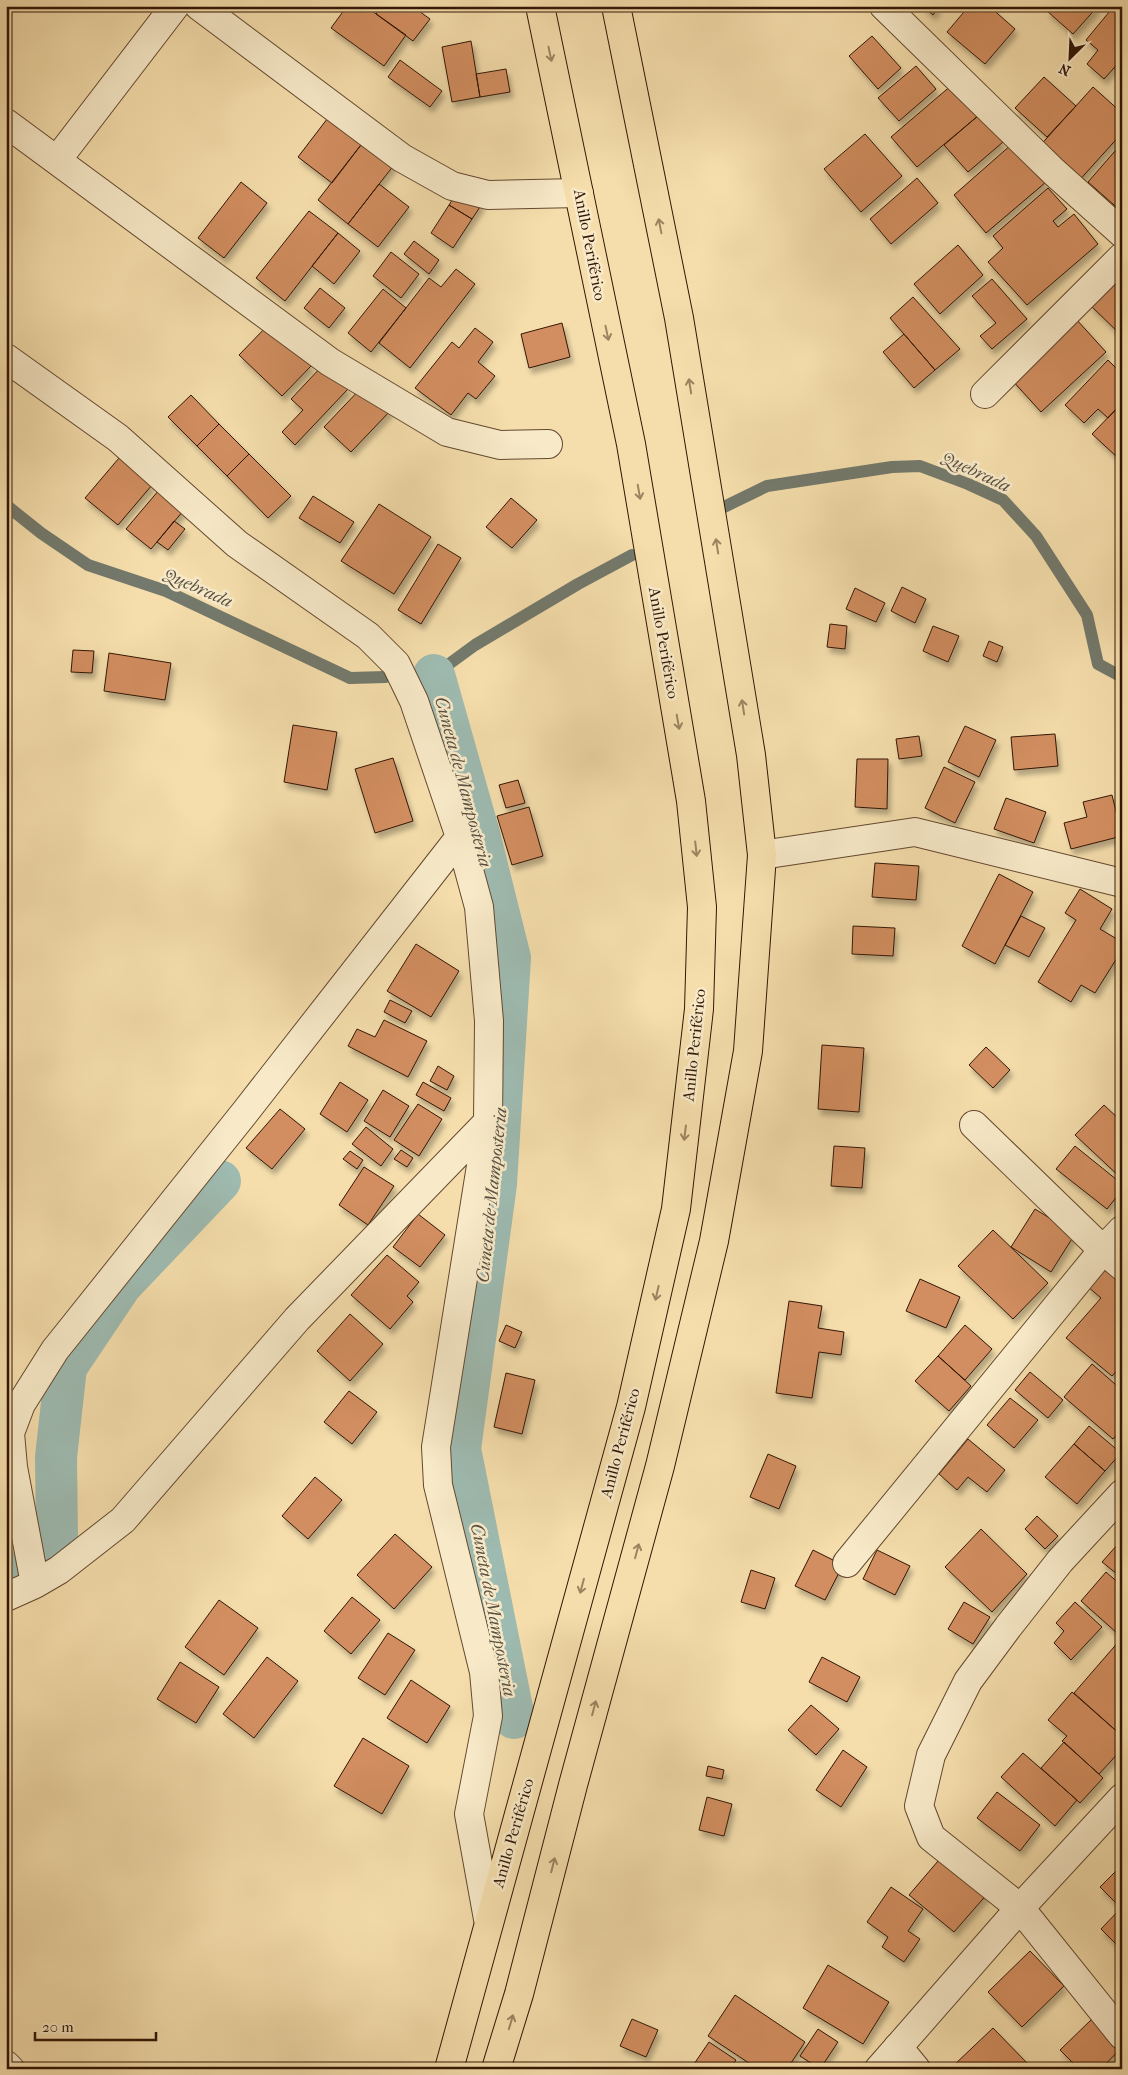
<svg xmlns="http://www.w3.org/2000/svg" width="1128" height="2075" font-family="'IM FELL French Canon',serif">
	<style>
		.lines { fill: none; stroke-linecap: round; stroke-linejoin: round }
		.stream { stroke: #73796c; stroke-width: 12 }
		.canal { stroke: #9ebbb1; stroke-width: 42 }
		.building { fill: #d28e60; stroke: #321605; filter: url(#shadow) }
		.minor-casing { stroke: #63482f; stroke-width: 30 }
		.tertiary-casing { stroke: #63482f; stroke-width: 30 }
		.trunk-casing { stroke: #321605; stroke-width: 30 }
		.minor { stroke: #f8eac9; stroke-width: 28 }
		.tertiary { stroke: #f8eac9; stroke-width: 28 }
		.trunk { stroke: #f5deac; stroke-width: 28 }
		.oneway { stroke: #9d8461 }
		.labels { text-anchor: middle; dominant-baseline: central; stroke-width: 5; stroke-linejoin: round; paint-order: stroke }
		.street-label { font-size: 16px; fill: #321605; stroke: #f8eac9 }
		.water-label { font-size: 18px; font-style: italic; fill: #585041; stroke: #f8eac9 }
	</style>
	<defs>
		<filter id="shadow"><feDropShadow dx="3" dy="5.5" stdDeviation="2.5" flood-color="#0004"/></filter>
	</defs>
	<rect width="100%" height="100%" fill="#f5deac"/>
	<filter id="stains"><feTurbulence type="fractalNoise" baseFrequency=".004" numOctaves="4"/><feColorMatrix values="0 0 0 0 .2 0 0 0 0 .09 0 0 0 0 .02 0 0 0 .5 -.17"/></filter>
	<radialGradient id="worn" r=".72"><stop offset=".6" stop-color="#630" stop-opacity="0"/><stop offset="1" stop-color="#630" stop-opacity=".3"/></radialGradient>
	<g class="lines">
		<path class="stream" d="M6 505 41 533 88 565 166 591 350 678 386 677
			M724 507 767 486 892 467 920 466 968 484 1003 500 1036 536 1087 615 1098 664 1122 677
			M416 676 434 675 475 645 578 584 632 555"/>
		<path class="canal" d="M434 675 479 834 510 958 496 1184 460 1449 514 1718
			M6 1584 9 1585 57 1538 56 1457 66 1367 121 1285 220 1181"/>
	</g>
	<path class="building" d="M347 6H365L406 35 384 66 331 28Z
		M381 6H412L430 19 413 41 376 14Z
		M922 6H939L933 15Z
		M969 6H989L1015 29 985 64 947 32Z
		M1051 6H1098L1073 34 1047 11Z
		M1114 6H1122V59L1104 79 1087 64 1098 50 1086 40Z
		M872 36 901 68 878 89 849 56Z
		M471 41 480 97 452 102 442 47Z
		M400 60 442 91 430 107 388 77Z
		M916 66 936 89 899 121 878 98Z
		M506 69 510 92 480 97 476 74Z
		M1044 77 1076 106 1047 137 1015 108Z
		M953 84 979 115 917 167 891 137Z
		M1093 87 1122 113V133L1076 184 1037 149Z
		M334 110 364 141 332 183 298 157Z
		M979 115 1003 142 968 172 944 145Z
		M865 134 902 176 861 212 824 169Z
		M364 141 394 165 348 224 318 200Z
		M1122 143V212L1088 182Z
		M1012 144 1046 182 986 233 954 195Z
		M917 178 938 203 891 244 870 219Z
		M241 182 267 203 224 258 198 238Z
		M379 184 409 207 378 247 348 224Z
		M1048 188 1067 209 1053 221 1058 227 1074 214 1098 244 1027 305 988 262 1003 248 993 236Z
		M459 189 482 204 472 219 449 205Z
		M449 205 472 219 453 248 431 233Z
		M309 211 338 233 285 301 256 278Z
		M338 233 360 251 334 284 312 266Z
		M414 241 439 260 429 274 404 254Z
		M958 245 983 275 940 314 914 284Z
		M391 252 419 274 401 298 373 276Z
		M456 269 475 284 410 368 379 343 429 278 441 287Z
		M1122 270V336L1089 304Z
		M992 279 1027 319 992 349 980 336 996 323 972 296Z
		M320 288 345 308 329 328 304 308Z
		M383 289 406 308 371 352 348 333Z
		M913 297 960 349 935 370 890 318Z
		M1076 319 1106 352 1041 412 1011 379Z
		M562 323 570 357 529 368 521 334Z
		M268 325 311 366 282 396 239 355Z
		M475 328 493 342 478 362 495 376 476 399 468 393 451 415 415 388 452 342 459 348Z
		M904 334 935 370 914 388 883 352Z
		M1108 360 1122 374V403L1108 418 1098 409 1084 423 1065 405Z
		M323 365 348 389 295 445 282 432 303 410 291 399Z
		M364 385 391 410 351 452 324 427Z
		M191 395 219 424 197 446 168 417Z
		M1122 403V452L1117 457 1092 434Z
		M219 424 249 454 227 476 197 446Z
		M249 454 291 496 268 518 227 476Z
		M119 458 152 485 118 525 85 498Z
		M159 490 184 510 151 549 126 529Z
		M313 496 354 522 340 543 299 518Z
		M511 498 537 520 512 548 486 527Z
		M379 504 431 537 394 594 341 561Z
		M174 521 185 529 168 550 157 542Z
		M438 544 461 558 421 624 398 610Z
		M902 587 926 599 915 623 891 611Z
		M855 588 885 603 876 622 846 609Z
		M830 624 847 626 845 649 827 647Z
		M933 626 959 636 948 662 923 651Z
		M989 641 1003 647 997 662 983 656Z
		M73 650 94 651 92 673 71 672Z
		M109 653 171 663 165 700 104 691Z
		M293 725 337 732 327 790 284 782Z
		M965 726 996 740 979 777 948 762Z
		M1055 734 1058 766 1014 770 1011 737Z
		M919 736 922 756 899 759 896 739Z
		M393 758 413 821 375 833 355 769Z
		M857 759H888L887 809 855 807Z
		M944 767 975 782 955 823 925 808Z
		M518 780 525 803 506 808 499 785Z
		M1112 795 1122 836 1071 849 1064 823 1087 817 1083 802Z
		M1006 798 1046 812 1034 843 994 829Z
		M529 807 543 856 512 865 497 816Z
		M875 863 919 866 916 900 872 897Z
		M999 874 1033 892 995 964 962 946Z
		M1080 889 1112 909 1100 929 1122 942V950L1095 993 1081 985 1071 1002 1038 982 1076 920 1065 913Z
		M1021 916 1045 928 1029 957 1005 945Z
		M853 926 895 928 893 956 852 954Z
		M416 944 459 971 431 1017 387 991Z
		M390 1000 412 1011 405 1023 384 1012Z
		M384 1020 427 1041 408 1077 348 1046 357 1029 375 1037Z
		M822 1045 864 1048 859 1112 818 1109Z
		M986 1047 1010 1070 993 1088 969 1065Z
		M438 1066 454 1076 447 1090 430 1081Z
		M340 1082 368 1100 347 1132 320 1114Z
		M423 1082 451 1098 444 1111 416 1095Z
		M383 1090 409 1106 390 1137 364 1121Z
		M418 1104 442 1119 419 1156 394 1140Z
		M1104 1105 1122 1122V1179L1075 1135Z
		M280 1109 305 1129 272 1169 246 1148Z
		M366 1127 393 1149 381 1166 352 1144Z
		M834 1146 865 1148 862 1188 831 1186Z
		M1075 1146 1122 1184V1190L1107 1209 1056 1169Z
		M401 1150 413 1158 407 1167 394 1159Z
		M350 1151 363 1160 357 1169 343 1159Z
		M364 1167 394 1186 368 1225 339 1205Z
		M1035 1209 1075 1234 1051 1272 1011 1247Z
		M418 1214 445 1235 420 1267 393 1247Z
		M993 1230 1048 1283 1013 1319 958 1266Z
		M387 1255 419 1282 407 1296 413 1302 390 1329 351 1295Z
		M1107 1264 1122 1277V1365L1112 1376 1066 1338 1101 1298 1087 1286Z
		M920 1279 960 1297 946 1328 906 1311Z
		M789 1301 822 1306 818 1328 844 1332 841 1355 819 1352 812 1398 776 1393Z
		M350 1314 383 1344 350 1381 317 1351Z
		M506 1325 522 1332 515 1348 499 1341Z
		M965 1325 992 1349 965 1380 938 1356Z
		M938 1356 971 1386 949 1411 915 1381Z
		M1092 1364 1122 1390V1429L1113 1439 1064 1397Z
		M1030 1372 1063 1400 1048 1418 1015 1390Z
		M506 1373 535 1380 522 1434 494 1427Z
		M349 1391 377 1412 352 1444 324 1422Z
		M1010 1398 1038 1420 1014 1448 987 1425Z
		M1089 1426 1121 1453 1105 1471 1074 1444Z
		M968 1439 1005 1470 987 1492 968 1477 957 1490 939 1474Z
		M1074 1444 1105 1471 1077 1504 1045 1477Z
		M768 1454 796 1466 779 1509 750 1497Z
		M315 1477 342 1500 308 1539 282 1516Z
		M1037 1516 1058 1536 1045 1549 1025 1529Z
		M981 1529 1027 1574 992 1612 945 1567Z
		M395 1534 432 1567 394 1609 357 1575Z
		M1118 1544 1122 1546V1578L1102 1562Z
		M813 1550 843 1565 825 1600 795 1586Z
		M877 1550 910 1566 895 1595 863 1579Z
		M751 1570 775 1578 765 1609 741 1602Z
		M1106 1572 1122 1586V1628L1117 1633 1081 1601Z
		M352 1597 380 1620 351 1654 324 1631Z
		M219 1600 258 1628 224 1675 185 1647Z
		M964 1602 990 1617 973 1644 948 1629Z
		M1075 1602 1102 1627 1071 1660 1054 1643 1064 1631 1056 1623Z
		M388 1633 415 1650 385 1695 358 1678Z
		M1120 1640 1122 1642V1736L1074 1693Z
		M267 1657 298 1681 254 1738 223 1714Z
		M822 1657 860 1677 847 1702 809 1682Z
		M180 1662 219 1687 196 1723 157 1699Z
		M411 1680 450 1706 427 1743 387 1718Z
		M1072 1692 1122 1736V1749L1099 1774 1062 1741 1067 1736 1048 1720Z
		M811 1705 839 1729 816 1755 788 1730Z
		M363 1738 409 1766 382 1814 334 1786Z
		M1064 1742 1103 1778 1080 1803 1041 1768Z
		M843 1750 867 1767 841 1807 816 1790Z
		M1023 1753 1077 1800 1055 1826 1001 1777Z
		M708 1766 724 1770 722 1779 706 1776Z
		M997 1792 1040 1825 1020 1851 977 1818Z
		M707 1797 732 1804 724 1836 699 1830Z
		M944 1854 989 1892 954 1932 909 1895Z
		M1122 1865V1908H1121L1100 1887Z
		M891 1887 923 1909 908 1931 920 1939 904 1962 882 1947 888 1937 867 1922Z
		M1121 1908H1122V1950L1101 1929Z
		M1030 1951 1064 1986 1022 2027 988 1992Z
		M828 1965 889 2002 863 2044 803 2008Z
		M735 1995 805 2042 787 2069H758L708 2036Z
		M632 2019 658 2030 646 2057 620 2046Z
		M1092 2019 1121 2048 1101 2069H1079L1060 2050Z
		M993 2028 1029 2065 1025 2069H956L953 2066Z
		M818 2029 838 2042 820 2069 800 2056Z
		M709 2042 736 2060 730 2069H701L694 2064Z"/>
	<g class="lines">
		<g class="minor-casing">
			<path id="minor" d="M199 6 402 158 452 186 488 195 579 193
				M884 6 1054 172 1122 233
				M6 123 330 362 447 432 500 445 548 444
				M57 160 175 6
				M6 358 118 438 237 544 368 636 396 664 414 701 460 837 479 907 489 1021 488 1122 436 1447 438 1485 484 1672 488 1716 469 1814 488 1919
				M985 394 1122 257
				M762 855 915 832 1122 883
				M974 1125 1103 1250 1122 1266
				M1122 1494 1060 1561 1008 1627 968 1681 931 1755 919 1806 931 1837 1020 1908 1122 2035
				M847 1563 1103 1250 1122 1230
				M35 1584 59 1570 123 1520 297 1319 488 1122
				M6 1597 35 1584 13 1467 10 1433 21 1404 55 1350 246 1111 460 837
				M898 2047 916 2069
				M6 2065 10 2069"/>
		</g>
		<g class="tertiary-casing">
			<path id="tertiary" d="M879 2069 1020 1908 1122 1798"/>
		</g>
		<g class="trunk-casing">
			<path id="trunk" d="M449 2069 631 1407 676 1209 699 1009 702 907 691 801 631 444 540 6
				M496 2069 519 1994 573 1785 660 1466 714 1241 748 1051 762 855 751 755 679 318 616 6"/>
		</g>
		<use href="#minor" class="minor"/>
		<use href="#tertiary" class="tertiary"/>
		<use href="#trunk" class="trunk"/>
	</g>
	<defs><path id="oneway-shaft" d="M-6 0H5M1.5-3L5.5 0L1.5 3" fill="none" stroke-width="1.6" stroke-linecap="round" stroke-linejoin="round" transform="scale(1.25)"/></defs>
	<g class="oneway">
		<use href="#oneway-shaft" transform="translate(550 54) rotate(78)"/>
		<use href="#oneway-shaft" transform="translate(660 226) rotate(-101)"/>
		<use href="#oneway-shaft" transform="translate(607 333) rotate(78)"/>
		<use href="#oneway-shaft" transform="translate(690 386) rotate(-99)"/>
		<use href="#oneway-shaft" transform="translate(639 492) rotate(80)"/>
		<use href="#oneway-shaft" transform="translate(717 546) rotate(-99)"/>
		<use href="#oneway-shaft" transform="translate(743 707) rotate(-99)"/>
		<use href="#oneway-shaft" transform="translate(678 722) rotate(80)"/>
		<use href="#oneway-shaft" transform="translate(696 849) rotate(84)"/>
		<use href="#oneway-shaft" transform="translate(685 1133) rotate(97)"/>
		<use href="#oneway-shaft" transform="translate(657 1293) rotate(103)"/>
		<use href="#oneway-shaft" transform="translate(637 1551) rotate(-75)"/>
		<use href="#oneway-shaft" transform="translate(582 1586) rotate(105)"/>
		<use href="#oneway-shaft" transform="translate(594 1708) rotate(-75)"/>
		<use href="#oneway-shaft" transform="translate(553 1865) rotate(-76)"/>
		<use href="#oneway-shaft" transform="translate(511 2022) rotate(-73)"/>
	</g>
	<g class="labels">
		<g class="street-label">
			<text transform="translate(590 245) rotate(79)">Anillo Periférico</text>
			<text transform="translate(664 643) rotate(80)">Anillo Periférico</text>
			<text transform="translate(694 1045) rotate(-84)">Anillo Periférico</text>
			<text transform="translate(620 1443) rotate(-75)">Anillo Periférico</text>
			<text transform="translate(513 1833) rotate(-74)">Anillo Periférico</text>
		</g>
		<g class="water-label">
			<text transform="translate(976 472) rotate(25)">Quebrada</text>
			<text transform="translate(198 588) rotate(24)">Quebrada</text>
			<text transform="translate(463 782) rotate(75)">Cuneta de Mamposteria</text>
			<text transform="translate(492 1195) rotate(-84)">Cuneta de Mamposteria</text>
			<text transform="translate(493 1610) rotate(79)">Cuneta de Mamposteria</text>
		</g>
	</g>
	<rect width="1128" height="2075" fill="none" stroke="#f5deac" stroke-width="25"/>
	<rect x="8" y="8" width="1113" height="2060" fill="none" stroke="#321605" stroke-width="2.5"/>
	<rect x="12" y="12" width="1103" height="2050" fill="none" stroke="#321605"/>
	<g transform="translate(1070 58) rotate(204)" stroke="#f8eac9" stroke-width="4" paint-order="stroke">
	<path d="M0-4L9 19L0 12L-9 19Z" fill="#321605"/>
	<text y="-8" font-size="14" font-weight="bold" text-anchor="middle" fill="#321605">N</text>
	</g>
	<path d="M35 2032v8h121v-8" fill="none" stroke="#321605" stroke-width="2.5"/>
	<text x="42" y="2032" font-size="15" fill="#321605" stroke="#f8eac9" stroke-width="4" paint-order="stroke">20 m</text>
	<rect width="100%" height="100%" filter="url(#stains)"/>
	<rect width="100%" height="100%" fill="url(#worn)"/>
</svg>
